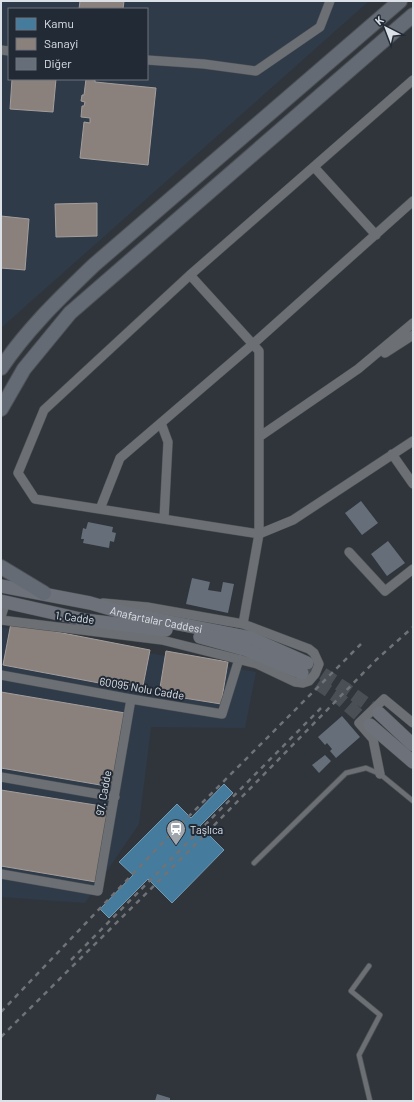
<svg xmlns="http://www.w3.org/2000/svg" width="414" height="1102" font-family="Barlow,sans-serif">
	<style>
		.built { fill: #303b4a; fill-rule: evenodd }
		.public { fill: #457b9d; stroke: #729ab4 }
		.industry { fill: #8a817c; stroke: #a39e9c }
		.building { fill: #656e79 }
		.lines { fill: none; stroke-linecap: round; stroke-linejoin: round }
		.secondary-tunnel { stroke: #4a4f55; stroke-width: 13; stroke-dasharray: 13 6; stroke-linecap: butt }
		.lane-casing { stroke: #4c5155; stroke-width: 6 }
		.street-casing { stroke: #4c5155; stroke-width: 10 }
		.secondary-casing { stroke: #4c5155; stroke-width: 14 }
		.primary-casing { stroke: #4c5155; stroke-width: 16 }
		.lane { stroke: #6c7074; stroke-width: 4.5 }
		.street { stroke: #6c7074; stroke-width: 9 }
		.secondary { stroke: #6d727a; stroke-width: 13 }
		.primary { stroke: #646b75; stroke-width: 14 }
		.rail { stroke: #6f7276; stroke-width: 2.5; stroke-dasharray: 5 5; stroke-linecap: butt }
		.labels { text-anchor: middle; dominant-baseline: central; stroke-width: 4; stroke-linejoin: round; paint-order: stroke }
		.street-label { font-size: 11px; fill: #dce1e8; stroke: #222a35 }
		.poi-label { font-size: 11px; fill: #dce1e8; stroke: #222a35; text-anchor: start }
	</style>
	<rect width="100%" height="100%" fill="#30353b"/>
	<path class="built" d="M1 1H369L1 328ZM9 9H147V79H9Z
		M1 627 256 672 245 728 151 727 139 824 85 903 1 897Z"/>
	<path class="public" d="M224 784 233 793 200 826 224 850 172 903 148 879 109 918 100 909 133 875 119 862 177 804 191 818Z"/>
	<path class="industry" d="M80 1H124L123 9H79Z
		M12 79H56L53 112 10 109Z
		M86 79 95 80V82L156 88 148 165 80 158 84 122 90 123V118L81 117 82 106H84L85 102 81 101 82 95H84Z
		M97 203V236L56 237 55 204Z
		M1 216 29 219 25 270 1 268Z
		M11 623 150 650 142 691 3 665Z
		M166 651 228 662 221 704 159 694Z
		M1 692 125 713 112 787 1 768Z
		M1 790 108 807 96 882 1 866Z"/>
	<path class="building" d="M361 501 378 523 362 535 345 513Z
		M88 522 113 527 112 532 116 533 114 542 110 541 109 548 83 543 84 539H81L83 528 86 529Z
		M388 541 405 563 387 576 371 554Z
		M192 578 210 582 208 590 221 592 223 582 234 584 228 613 186 604Z
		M342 716 360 737 336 758 330 751 332 749 327 743 325 745 318 737Z
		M325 755 331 761 319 773 312 765Z
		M157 1094 170 1098V1101H155Z"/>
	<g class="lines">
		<path class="secondary-tunnel" d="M307 663 346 689 379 713
			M302 673 339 698 370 725"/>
		<g class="lane-casing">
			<path id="lane" d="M254 863 346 773 366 768 380 774 413 801
				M369 966 351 991 380 1015 359 1055 370 1101"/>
		</g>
		<g class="street-casing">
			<path id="street" d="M1 50 9 51
				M147 60 204 64 256 71 320 27 330 1
				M413 80 190 275 44 410 18 473 35 499 259 534 293 520 413 441
				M314 167 376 235
				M190 275 259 351V534L243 624
				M385 353 413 335
				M161 423 168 442 164 519
				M259 437 358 369 413 323
				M392 454 413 484
				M100 509 120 458 253 344 413 201
				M349 552 385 591 413 569
				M1 617 6 601
				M1 620 162 640 257 664 295 682 303 683 309 681 315 674 319 664 314 653 309 649 243 624 147 607 103 603
				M1 675 131 699 222 714 239 659
				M380 774 373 739 359 723 384 699 413 723
				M1 777 115 797
				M1 874 98 891 131 699"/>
		</g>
		<g class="secondary-casing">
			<g id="secondary">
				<path id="s1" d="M1 586 90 603 128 614 251 638 307 663"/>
				<path d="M1 601 85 620 166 630"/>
				<path d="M200 637 247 650 302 673"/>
				<path d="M379 713 413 745"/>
				<path d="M370 725 413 762"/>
			</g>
		</g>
		<g class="primary-casing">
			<path id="primary" d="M1 368C28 328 60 298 94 265L400 1
				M1 409 24 369 70 313 413 15
				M1 567 44 593"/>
		</g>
		<use href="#lane" class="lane"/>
		<use href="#street" class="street"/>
		<use href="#secondary" class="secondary"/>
		<use href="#primary" class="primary"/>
		<path class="rail" d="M71 960 321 708
			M1 1012 168 837 361 644
			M1 1037 185 855 376 660 413 627"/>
	</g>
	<defs>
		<g id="station-pin" transform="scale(1)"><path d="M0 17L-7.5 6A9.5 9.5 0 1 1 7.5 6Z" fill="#a0a5ab" stroke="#222a35"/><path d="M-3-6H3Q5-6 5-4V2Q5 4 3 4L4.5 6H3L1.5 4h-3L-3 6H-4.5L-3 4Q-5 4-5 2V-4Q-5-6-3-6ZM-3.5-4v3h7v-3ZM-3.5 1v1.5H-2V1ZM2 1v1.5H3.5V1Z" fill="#fff"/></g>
	</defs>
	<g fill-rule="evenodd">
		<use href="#station-pin" x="176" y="829"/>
	</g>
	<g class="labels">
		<g class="street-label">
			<text transform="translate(75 617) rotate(7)">1. Cadde</text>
			<text stroke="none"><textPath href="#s1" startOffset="159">Anafartalar Caddesi</textPath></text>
			<text transform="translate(142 688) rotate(10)">60095 Nolu Cadde</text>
			<text transform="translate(103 793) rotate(-80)">97. Cadde</text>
		</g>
		<g class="poi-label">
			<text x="190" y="829">Taşlıca</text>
		</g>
	</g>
	<rect width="414" height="1102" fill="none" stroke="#dce1e8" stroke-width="4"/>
	<rect x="8" y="8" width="140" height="72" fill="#222a35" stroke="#6c737d"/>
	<rect x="16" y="18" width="20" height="12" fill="#457b9d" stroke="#6c737d"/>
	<text x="44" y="28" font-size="12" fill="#dce1e8">Kamu</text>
	<rect x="16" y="38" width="20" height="12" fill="#8a817c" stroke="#6c737d"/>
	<text x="44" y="48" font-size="12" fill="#dce1e8">Sanayi</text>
	<rect x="16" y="58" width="20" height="12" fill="#656e79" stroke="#6c737d"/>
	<text x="44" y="68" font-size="12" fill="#dce1e8">Diğer</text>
	<g transform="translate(386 28) rotate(318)" stroke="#222a35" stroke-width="3" paint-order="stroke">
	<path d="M0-3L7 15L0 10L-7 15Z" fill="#dce1e8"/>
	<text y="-6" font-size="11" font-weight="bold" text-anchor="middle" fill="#dce1e8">K</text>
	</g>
</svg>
